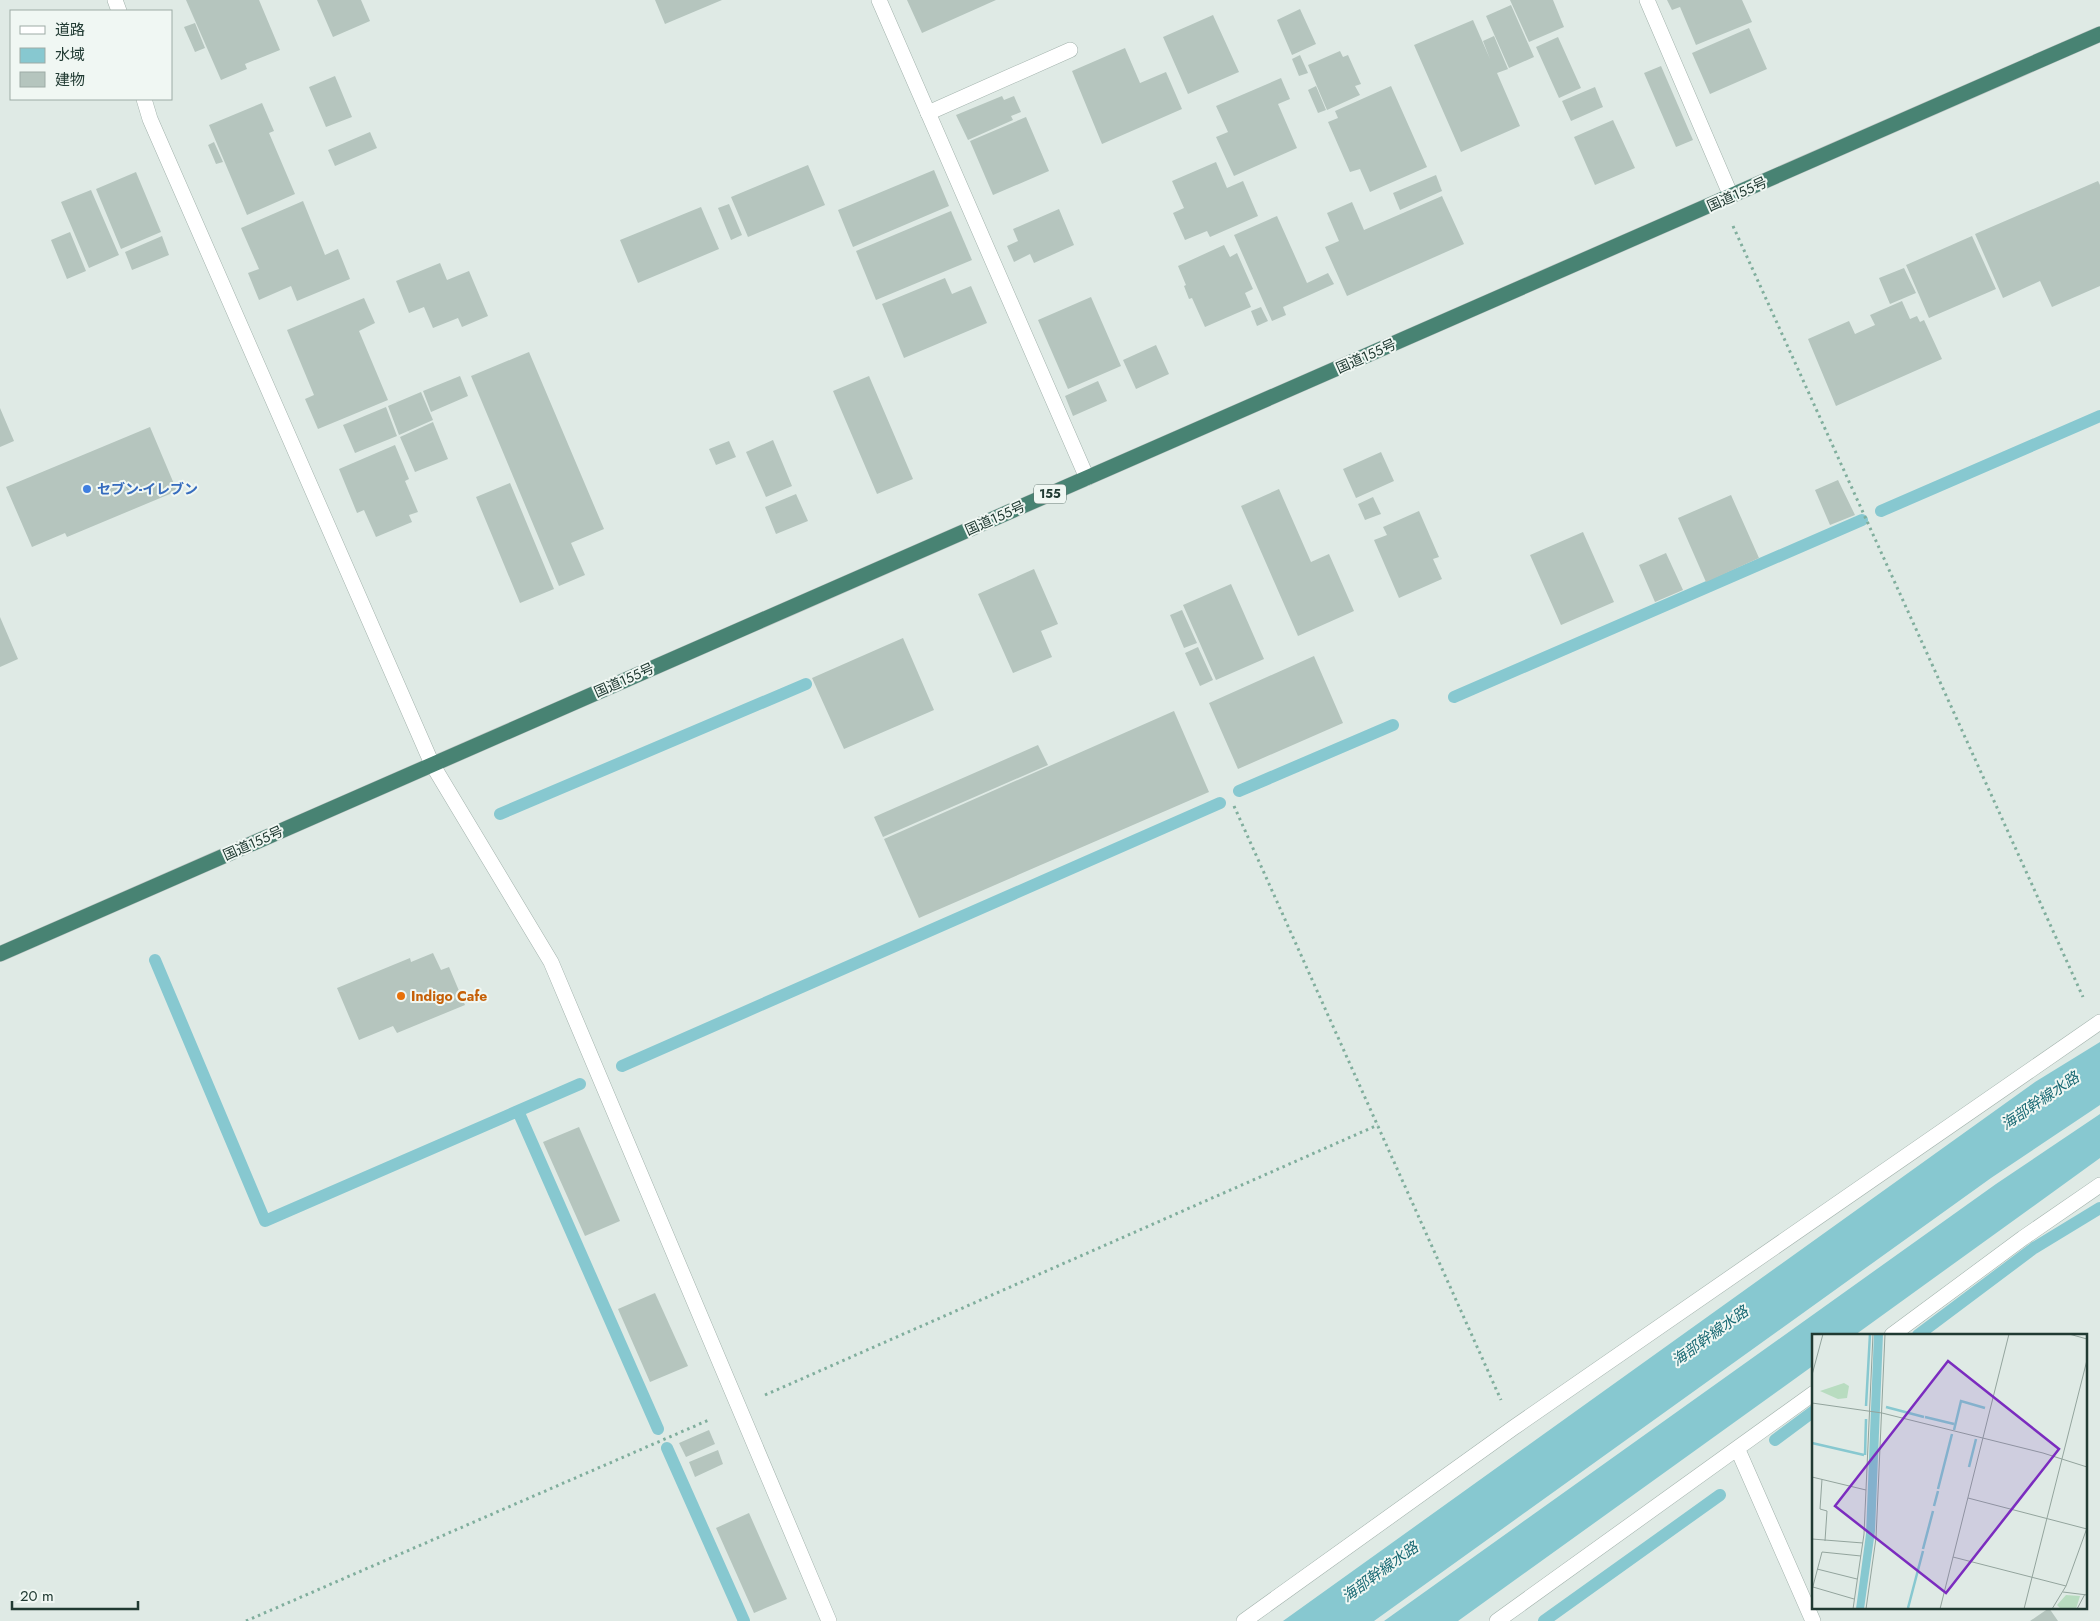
<svg xmlns="http://www.w3.org/2000/svg" width="2100" height="1621" font-family="Jost,'Noto Sans JP',sans-serif">
	<style>
		.water { fill: #87c8d0 }
		.lines { fill: none; stroke-linecap: round; stroke-linejoin: round }
		.stream { stroke: #87c8d0; stroke-width: 12 }
		.building { fill: #b5c5be }
		.service-casing { stroke: #a2b2ac; stroke-width: 16 }
		.minor-casing { stroke: #a2b2ac; stroke-width: 16 }
		.tertiary-casing { stroke: #a2b2ac; stroke-width: 16 }
		.trunk-casing { stroke: #bcc4c2; stroke-width: 16 }
		.path { stroke: #80ae9d; stroke-width: 3; stroke-dasharray: 2.5 4; stroke-linecap: butt }
		.service { stroke: #fff; stroke-width: 15 }
		.minor { stroke: #fff; stroke-width: 15 }
		.tertiary { stroke: #fff; stroke-width: 15 }
		.trunk { stroke: #488373; stroke-width: 15 }
		.shop-dot { fill: #3f7fe0; stroke: #f0f7f3; stroke-width: 2 }
		.food-dot { fill: #e8710a; stroke: #f0f7f3; stroke-width: 2 }
		.labels { text-anchor: middle; dominant-baseline: central; stroke-width: 4; stroke-linejoin: round; paint-order: stroke }
		.shield { fill: #f0f7f3; stroke: #5e736c; stroke-width: 1 }
		.shield-label { font-size: 12px; font-weight: bold; fill: #203a32 }
		.street-label { font-size: 14px; fill: #203a32; stroke: #f0f7f3 }
		.shop-label { font-size: 14px; font-weight: bold; fill: #366cbe; stroke: #f0f7f3; text-anchor: start }
		.food-label { font-size: 14px; font-weight: bold; fill: #c56008; stroke: #f0f7f3; text-anchor: start }
		.water-label { font-size: 15px; font-style: italic; fill: #1b6b75; stroke: #f0f7f3 }
		.inset-river { fill: none; stroke: #87c8d0; stroke-width: 2.5 }
		.inset-road { fill: none; stroke: #93a49d; stroke-width: 1 }
		.view { fill: #7b2cbf; fill-opacity: 0.15; stroke: #7b2cbf; stroke-width: 2.5 }
		.inset-edge { fill: none; stroke: #203a32; stroke-width: 2.5 }
	</style>
	<rect width="100%" height="100%" fill="#dfeae5"/>
	<path class="water" d="M2100 1042V1105L1991 1178 1374 1621H1283L2035 1082Z
		M2100 1114V1158L1855 1335H1814V1365L1458 1621H1384L1996 1184Z"/>
	<g class="lines">
		<path class="stream" d="M1881 511 2100 416
			M1454 697 1862 520
			M1239 791 1393 725
			M500 814 806 684
			M155 960 265 1221 580 1084
			M622 1066 1220 803
			M518 1111 658 1429
			M1918 1335 2034 1248 2100 1208
			M1775 1440 1814 1411
			M667 1448 744 1621
			M1544 1621 1720 1495"/>
	</g>
	<path class="building" d="M186 0H259L280 50 245 64 247 69 221 80Z
		M317 0H361L370 21 333 37Z
		M655 0H722L665 24Z
		M907 0H996L922 33Z
		M1510 0H1553L1564 27 1529 42Z
		M1667 0H1742L1752 22 1696 45 1680 7 1672 10Z
		M1511 5 1534 57 1509 68 1486 16Z
		M1300 9 1316 44 1292 55 1277 20Z
		M1213 15 1239 72 1188 94 1163 37Z
		M1473 20 1490 59 1483 41 1494 36 1508 69 1497 73 1520 126 1461 152 1414 45Z
		M195 23 205 48 195 52 184 27Z
		M1749 28 1767 69 1710 94 1692 53Z
		M1558 37 1581 88 1559 98 1536 47Z
		M1125 48 1140 83 1166 72 1182 109 1102 144 1072 71Z
		M1340 51 1343 57 1348 55 1361 84 1355 86 1360 95 1327 110 1308 65Z
		M1300 55 1308 73 1299 76 1292 59Z
		M1661 66 1693 140 1676 147 1644 73Z
		M335 76 352 117 326 127 309 87Z
		M1281 78 1290 99 1278 104 1297 148 1234 176 1216 137 1228 132 1216 106Z
		M1316 86 1326 110 1318 113 1308 90Z
		M1391 86 1427 167 1370 192 1360 169 1350 172 1328 122 1338 118 1335 111Z
		M1595 87 1603 107 1571 121 1562 101Z
		M1002 96 1004 100 1014 96 1021 112 1011 116 1013 120 968 140 956 115Z
		M262 103 274 131 269 133 295 194 247 215 209 125Z
		M1026 117 1049 171 993 195 970 141Z
		M1613 120 1635 168 1595 185 1574 137Z
		M370 132 377 148 335 166 328 150Z
		M214 142 223 162 216 164 208 145Z
		M1216 162 1227 188 1243 181 1258 216 1210 237 1207 231 1185 240 1173 213 1184 208 1172 181Z
		M808 165 825 205 748 237 731 197Z
		M934 170 949 206 853 247 838 210Z
		M136 172 161 232 121 249 96 189Z
		M1436 175 1442 191 1400 210 1393 193Z
		M2098 181 2100 185V286L2052 307 2040 281 2003 298 1975 234Z
		M91 190 119 255 89 268 61 202Z
		M1442 196 1464 244 1347 296 1325 247 1339 241 1327 213 1352 202 1364 230Z
		M303 201 325 255 338 249 350 279 297 301 291 286 259 300 248 273 259 269 241 228Z
		M729 204 742 235 731 240 718 208Z
		M701 207 719 249 638 283 620 240Z
		M1059 209 1074 245 1034 263 1030 254 1014 262 1007 246 1018 241 1013 229Z
		M951 211 972 260 876 300 856 251Z
		M1277 216 1307 283 1328 273 1334 284 1283 307 1286 315 1272 321 1234 235Z
		M70 232 86 271 67 279 51 240Z
		M162 236 169 255 132 270 125 252Z
		M1972 236 1996 289 1929 318 1906 265Z
		M1224 245 1230 257 1237 253 1253 289 1245 293 1251 307 1205 327 1192 298 1189 299 1184 286 1186 285 1178 266Z
		M440 263 447 280 469 271 488 316 462 327 458 318 433 328 424 307 409 313 396 281Z
		M1904 268 1916 293 1890 304 1879 278Z
		M945 278 952 294 971 286 987 323 904 358 882 304Z
		M1091 297 1121 366 1068 389 1038 320Z
		M364 298 375 323 359 331 388 400 318 429 305 399 314 395 287 330Z
		M1902 301 1910 319 1917 316 1920 322 1924 320 1942 359 1836 406 1808 339 1849 321 1855 334 1875 325 1870 315Z
		M1261 307 1268 321 1257 326 1251 311Z
		M1156 345 1169 374 1136 389 1123 360Z
		M529 352 604 529 571 543 585 575 559 586 471 376Z
		M460 376 468 396 431 412 423 391Z
		M869 376 913 479 877 494 833 391Z
		M1098 381 1107 401 1073 416 1065 396Z
		M421 392 433 420 399 435 388 406Z
		M386 407 397 436 355 453 343 425Z
		M0 408 14 441 0 447Z
		M433 422 448 459 415 472 400 437Z
		M150 427 177 491 67 537 65 533 32 547 6 487Z
		M773 440 792 486 766 497 746 452Z
		M729 441 736 457 716 465 709 449Z
		M395 445 409 479 405 481 418 512 409 515 412 522 376 537 364 510 357 513 339 469Z
		M1381 452 1394 481 1356 498 1343 469Z
		M1838 480 1855 515 1830 525 1815 490Z
		M510 483 554 589 520 603 476 497Z
		M1279 489 1311 562 1329 554 1354 611 1298 636 1241 506Z
		M796 494 808 521 776 534 765 507Z
		M1731 495 1759 558 1706 582 1678 518Z
		M1373 497 1381 514 1365 520 1358 504Z
		M1419 511 1439 557 1433 559 1442 579 1399 598 1374 540 1387 535 1383 527Z
		M1583 532 1614 602 1561 625 1530 555Z
		M1666 553 1683 590 1655 602 1639 565Z
		M1034 569 1058 624 1041 631 1052 657 1013 673 978 594Z
		M1231 584 1264 659 1216 680 1183 605Z
		M1182 610 1197 643 1184 648 1170 615Z
		M0 617 18 659 0 667Z
		M903 638 934 710 844 749 812 678Z
		M1198 647 1213 680 1200 686 1185 653Z
		M1314 656 1343 723 1238 769 1209 703Z
		M1174 711 1209 792 919 918 884 839Z
		M1038 745 1048 765 883 837 874 817Z
		M433 953 441 970 449 967 465 1005 397 1033 393 1026 359 1040 337 988 410 958 411 962Z
		M579 1127 620 1221 585 1236 543 1142Z
		M655 1293 688 1366 650 1382 618 1309Z
		M709 1430 715 1444 686 1457 679 1443Z
		M718 1450 723 1464 695 1477 689 1462Z
		M749 1513 787 1599 754 1613 716 1528Z
		M2049 1608 2058 1621H2030Z"/>
	<g class="lines">
		<g class="service-casing">
			<path id="service" d="M928 113 1070 50"/>
		</g>
		<g class="minor-casing">
			<path id="minor" d="M879 0 1087 478
				M1647 0 1731 196
				M432 764 551 962 829 1621
				M1892 1335 2023 1238 2100 1185
				M1738 1450 1813 1621
				M1244 1621 1513 1428 2100 1022
				M1497 1621 1814 1393"/>
		</g>
		<g class="tertiary-casing">
			<path id="tertiary" d="M115 0 119 11
				M144 99 150 119 432 764"/>
		</g>
		<g class="trunk-casing">
			<path id="trunk" d="M0 954 2100 34"/>
		</g>
		<path class="path" d="M1733 226 2083 997
			M1234 806 1501 1400
			M765 1395 1378 1125
			M246 1621 711 1419"/>
		<use href="#service" class="service"/>
		<use href="#minor" class="minor"/>
		<use href="#tertiary" class="tertiary"/>
		<use href="#trunk" class="trunk"/>
	</g>
	<circle class="shop-dot" cx="87" cy="489" r="5"/>
	<circle class="food-dot" cx="401" cy="996" r="5"/>
	<g class="labels">
		<rect class="shield" x="1034" y="484.5" width="32" height="19" rx="4"/>
		<g class="shield-label">
			<text x="1050" y="494">155</text>
		</g>
		<g class="street-label">
			<text transform="translate(1737 194) rotate(-24)">国道155号</text>
			<text transform="translate(1366 356) rotate(-24)">国道155号</text>
			<text transform="translate(995 518) rotate(-24)">国道155号</text>
			<text transform="translate(624 680) rotate(-24)">国道155号</text>
			<text transform="translate(253 843) rotate(-24)">国道155号</text>
		</g>
		<g class="shop-label">
			<text x="97" y="489">セブン-イレブン</text>
		</g>
		<g class="food-label">
			<text x="411" y="996">Indigo Cafe</text>
		</g>
		<g class="water-label">
			<text transform="translate(2040 1101) rotate(-34)">海部幹線水路</text>
			<text transform="translate(1710 1336) rotate(-36)">海部幹線水路</text>
			<text transform="translate(1380 1572) rotate(-36)">海部幹線水路</text>
		</g>
	</g>
	<g transform="translate(1812 1334)">
		<rect width="275" height="275" fill="#dfeae5"/>
		<path d="M32 49 37 52 35 64 26 65 8 57ZM254 261 268 262 264 275H249L245 271Z" fill="#b8dcc0"/>
		<path d="M62 0H71L63 197 52 275H44L54 200Z" fill="#87c8d0"/>
		<path class="inset-river" d="M54 72 58 0M74 73 112 83M113 83 142 90M142 96 149 67 173 74M0 109 52 121M53 121 54 85M157 133 164 105M126 155 140 100M122 172 126 157M111 215 121 177M96 274 111 217"/>
		<path class="inset-road" d="M257 0 275 5M0 41 11 0M0 69 70 79 231 119 275 133M0 143 54 156M10 145 8 175 15 177 13 207M156 164 275 195M0 205 51 209M141 223 254 252M5 235 45 245M1 253 42 265M0 256 10 218 49 222M251 258 275 261M41 275 52 200 61 0M54 275 64 204 73 0M128 275 197 0M212 275 275 26M240 275 254 252 275 194M265 275 273 260"/>
		<path class="view" d="M136 27 247 115 134 259 23 172Z"/>
		<rect width="275" height="275" class="inset-edge"/>
	</g>
	<rect x="10" y="10" width="162" height="90" fill="#f0f7f3" stroke="#9daba6"/>
	<rect x="20" y="26" width="25" height="8" fill="#ffffff" stroke="#9daba6"/>
	<text x="55" y="35" font-size="15" fill="#203a32">道路</text>
	<rect x="20" y="48" width="25" height="15" fill="#87c8d0" stroke="#9daba6"/>
	<text x="55" y="60" font-size="15" fill="#203a32">水域</text>
	<rect x="20" y="72" width="25" height="15" fill="#b5c5be" stroke="#9daba6"/>
	<text x="55" y="85" font-size="15" fill="#203a32">建物</text>
	<path d="M12 1601v8h126v-8" fill="none" stroke="#203a32" stroke-width="2.5"/>
	<text x="20" y="1601" font-size="15" fill="#203a32" stroke="#f0f7f3" stroke-width="4" paint-order="stroke">20 m</text>
</svg>
